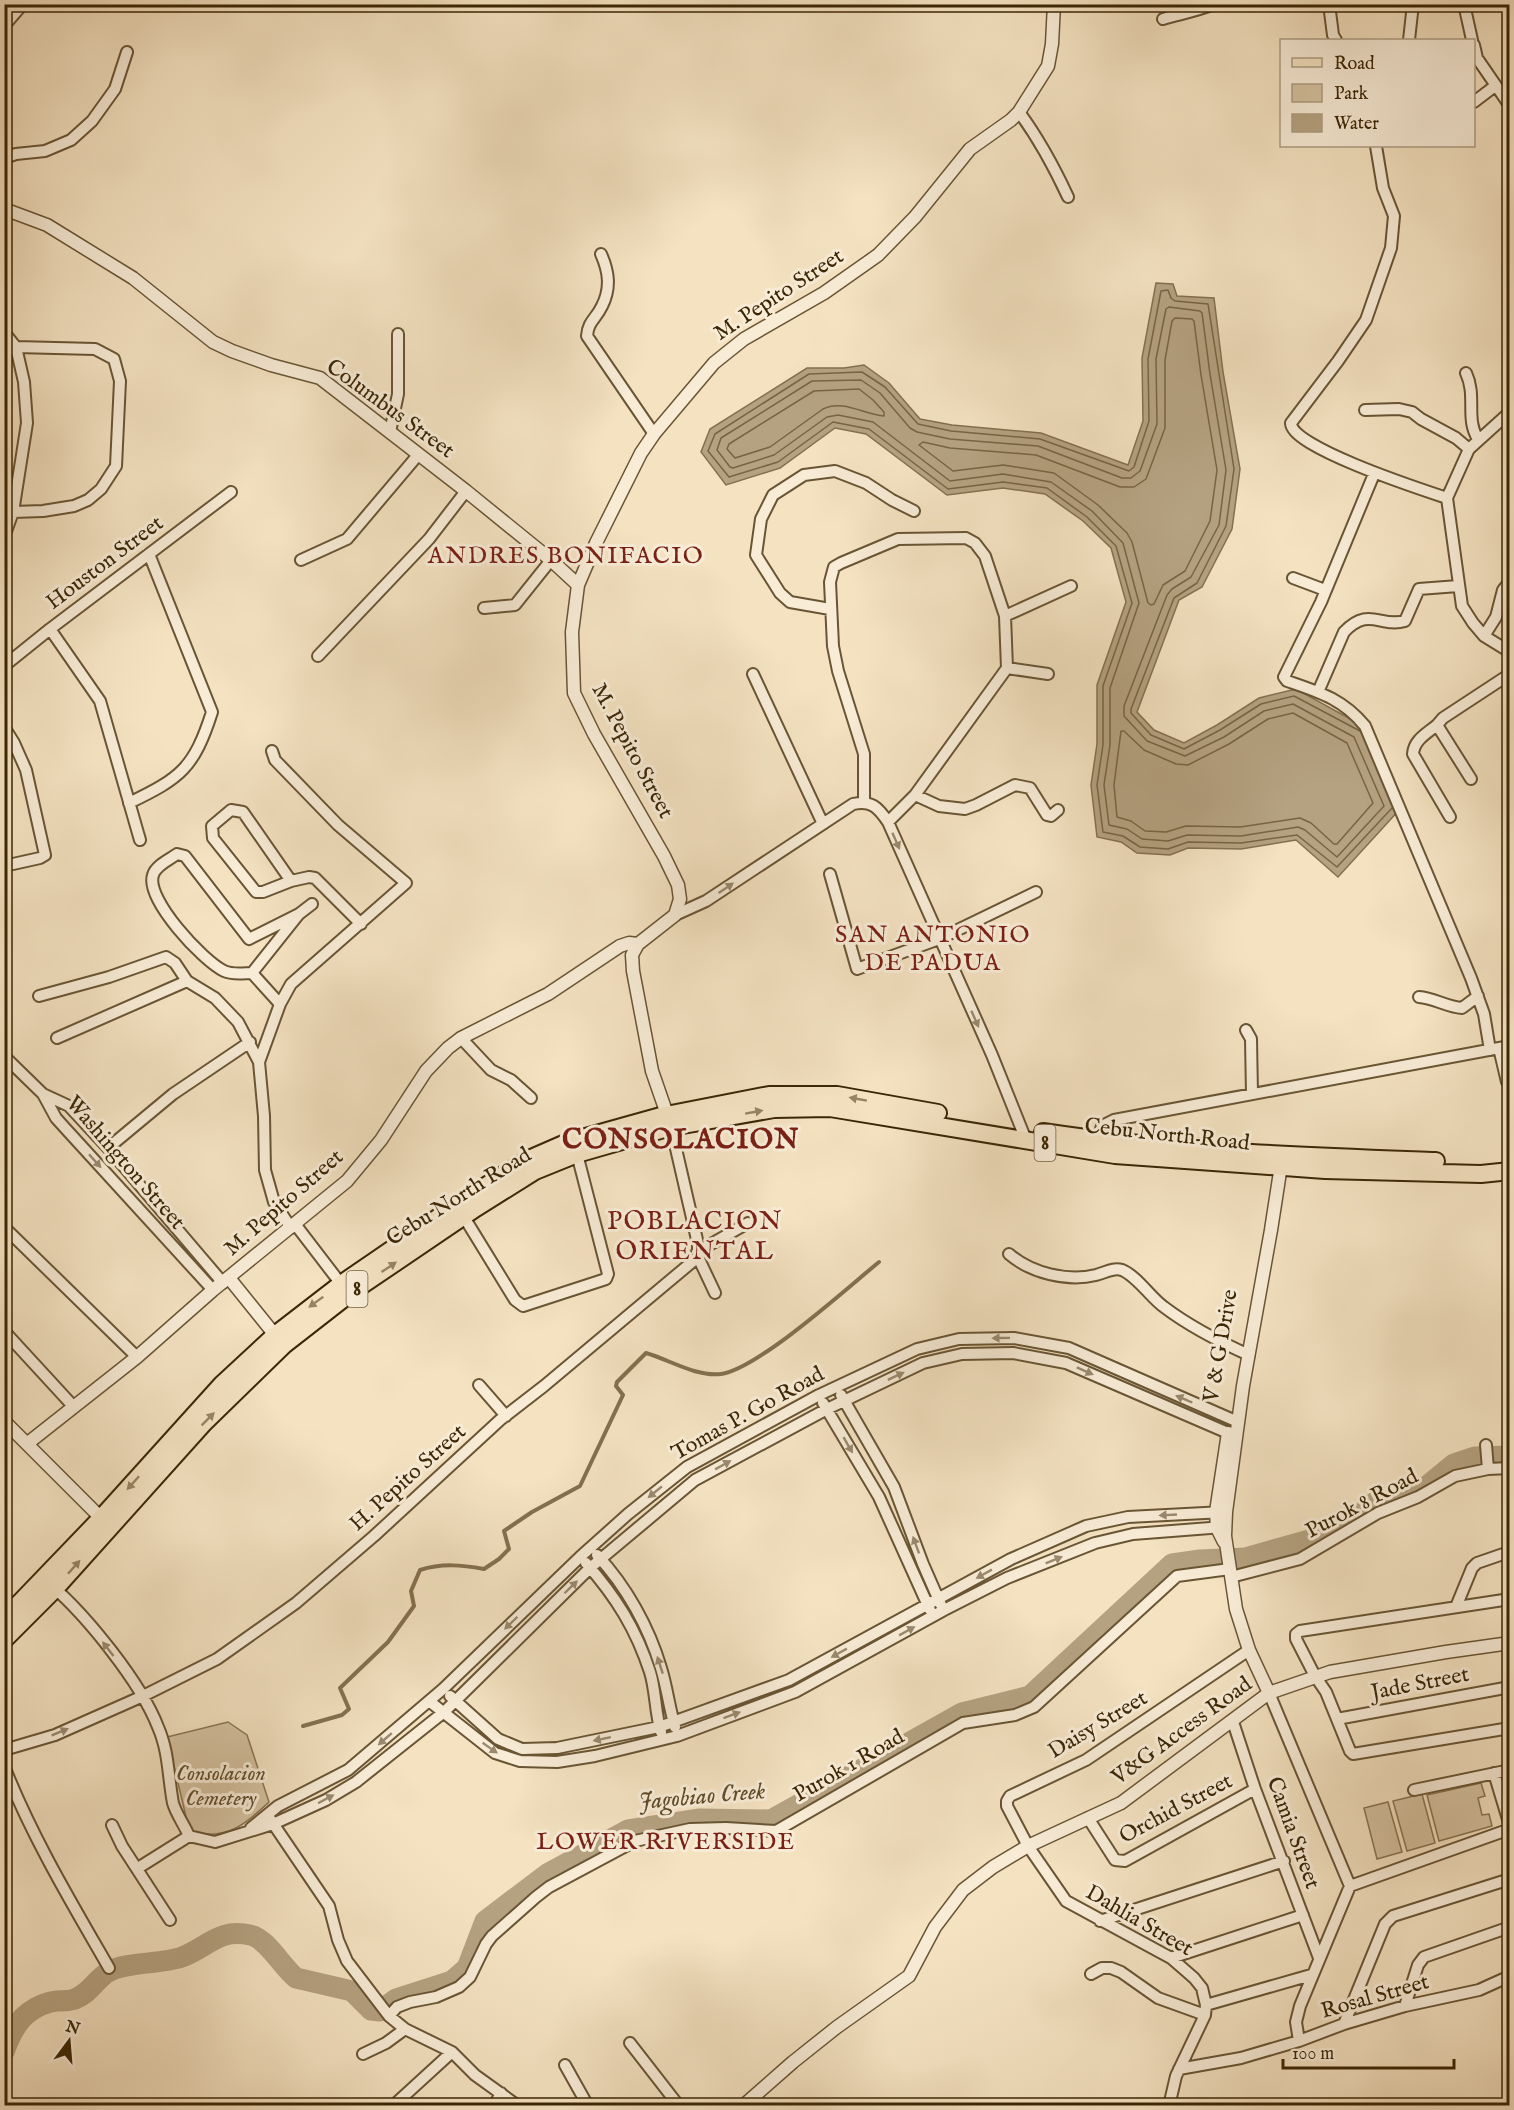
<svg xmlns="http://www.w3.org/2000/svg" width="1514" height="2110" font-family="'IM FELL English',serif">
	<style>
		.green { fill: #d5c2a1; stroke: #887453; stroke-width: 1.5 }
		.water { fill: #b5a281; stroke: #84704f; stroke-width: 1.5 }
		.lines { fill: none; stroke-linecap: round; stroke-linejoin: round }
		.shore { stroke: #786443; stroke-width: 1.5 }
		.stream { stroke: #84704f; stroke-width: 4 }
		.river { stroke: #b5a281; stroke-width: 21 }
		.minor-casing { stroke: #695534; stroke-width: 14 }
		.tertiary-casing { stroke: #695534; stroke-width: 15 }
		.primary-casing { stroke: #3b2605; stroke-width: 20 }
		.minor { stroke: #f8ecd7; stroke-width: 10 }
		.tertiary { stroke: #f8ecd7; stroke-width: 12 }
		.primary { stroke: #f4e2c1; stroke-width: 16 }
		.oneway { fill: #9a896e }
		.oneway2 { fill: #988463 }
		.labels { text-anchor: middle; dominant-baseline: central; stroke-width: 6; stroke-linejoin: round; paint-order: stroke }
		.shield { fill: #f8ecd7; stroke: #746144; stroke-width: 1.5 }
		.shield-label { font-size: 21px; font-weight: bold; fill: #3b2605 }
		.street-label { font-size: 22px; fill: #3b2605; stroke: #f8ecd7 }
		.park-label { font-size: 22px; font-style: italic; fill: #624d2c; stroke: #f8ecd7 }
		.neighbourhood-label { font-size: 24px; letter-spacing: 1.5px; fill: #7a1f14; stroke: #f8ecd7 }
		.water-label { font-size: 24px; font-style: italic; fill: #604b2a; stroke: #f8ecd7 }
		.quarter-label { font-size: 26px; letter-spacing: 1.5px; fill: #7a1f14; stroke: #f8ecd7 }
		.district-label { font-size: 28px; font-weight: bold; letter-spacing: 1.5px; fill: #7a1f14; stroke: #f8ecd7 }
	</style>
	<rect width="100%" height="100%" fill="#f4e2c1"/>
	<filter id="stains"><feTurbulence type="fractalNoise" baseFrequency=".00333" numOctaves="4"/><feColorMatrix values="0 0 0 0 .2 0 0 0 0 .09 0 0 0 0 .02 0 0 0 .5 -.17"/></filter>
	<radialGradient id="worn" r=".72"><stop offset=".6" stop-color="#630" stop-opacity="0"/><stop offset="1" stop-color="#630" stop-opacity=".3"/></radialGradient>
	<path class="green" d="M228 1722 247 1735 269 1802C244 1825 229 1839 193 1833L187 1821 167 1737Z
		M1481 1783 1485 1796 1478 1798 1482 1815 1489 1814 1492 1826 1439 1841 1427 1795Z
		M1422 1794 1435 1843 1407 1851 1393 1801Z
		M1388 1802 1402 1852 1377 1859 1364 1808Z"/>
	<path class="water" d="M1156 283 1173 284 1177 296 1214 298 1223 372 1240 469 1232 529 1202 587 1179 600 1137 712 1154 730 1184 743 1217 725 1259 698 1296 689 1365 727 1400 809 1338 877 1296 840 1241 849 1188 848 1170 855 1137 853 1121 842 1097 837 1091 785 1097 744V685L1126 602 1111 548 1083 521 1045 494 1003 488 947 495 866 434 835 428 780 468 726 485 701 452 710 429 807 368H844L864 365 889 383 920 419 952 425 1041 433 1128 465 1143 421 1142 358Z"/>
	<g class="lines">
		<path class="shore" d="M1169 307 1200 311 1202 313 1210 374 1226 470 1219 525 1191 577 1172 589 1167 595 1124 706V716L1147 741 1185 756 1224 737 1264 711 1293 704 1354 737 1384 806 1337 857 1305 830 1298 827 1241 836 1187 835 1168 841 1142 839 1127 829 1109 825 1104 785 1110 745V688L1139 603 1123 543 1092 511 1051 482 1003 474 950 481 873 422 838 415 827 417 774 455 733 468 730 467 717 450 721 438 812 381 861 380 880 393 910 428 917 432 950 439 1038 446 1122 478H1131L1140 471 1157 424 1156 359 1166 309Z
			M1175 318 1192 319 1194 321 1201 375 1217 470 1210 521 1185 571 1163 585 1154 604 1151 605 1148 603 1132 542 1127 533 1098 505 1054 473 1003 465 953 471 919 445 923 442 950 448 1036 455 1120 487H1134L1146 479 1165 428V360L1172 321Z
			M859 389 873 400 884 412V416C865 415 843 399 823 409L770 447 735 458 727 449 729 444 814 391Z
			M1293 713 1347 743 1373 803 1337 844H1334L1311 823 1300 818 1240 827 1186 826 1166 832 1145 831 1131 821 1117 817 1114 785 1121 731H1124L1144 750 1176 764 1188 765 1229 744 1268 719Z
			M1360 731 1294 696 1261 704 1220 730 1184 749 1151 735 1131 713V709L1174 598 1197 583 1226 526 1234 469 1208 304 1175 301 1171 298 1168 290 1161 291 1148 359 1149 421 1134 467 1129 471 1040 439 951 431 918 424 885 387 862 372 809 374 715 434 708 451 729 477 778 462 833 422 869 429 948 489 1003 482 1047 488 1087 517 1116 546 1132 603 1103 686V745L1097 785 1103 832 1123 836 1140 847 1168 849 1188 842 1241 843 1297 835 1337 867 1392 808"/>
		<path class="stream" d="M303 1726 342 1715 349 1709 340 1688 388 1642 414 1606 411 1591 420 1570C442 1563 462 1565 484 1569L499 1559 509 1549 504 1531 532 1512 580 1486 623 1395 616 1386 617 1382 646 1353C670 1360 696 1377 721 1374 758 1369 847 1288 879 1262"/>
		<path class="river" d="M4 2052C9 2038 16 2022 28 2013 36 2007 47 2002 57 2001 64 2001 69 2001 75 1999 92 1992 97 1977 110 1971 127 1962 163 1964 182 1957 208 1947 219 1928 250 1935 267 1938 282 1967 296 1978L352 1991 371 2010 380 2011 396 1999 452 1981 467 1968 485 1921 547 1874 628 1830 700 1819 771 1820 962 1713 1030 1696 1172 1564 1200 1560 1245 1558 1338 1532 1379 1499 1421 1491 1454 1464 1475 1457 1510 1456"/>
		<g class="minor-casing">
			<path id="minor" d="M1329 4 1333 35 1336 40
				M1464 4 1472 40
				M1163 19C1180 14 1197 11 1214 4
				M4 26 23 4
				M1409 40 1413 4
				M1474 45 1477 58 1510 106
				M1474 102 1495 86
				M1019 112C1039 139 1054 167 1068 197
				M1376 146 1383 188 1394 216 1391 248 1366 320 1338 361 1291 423C1290 447 1423 490 1447 498
				M4 158 16 154 45 151 71 140 92 121 115 89 127 52
				M601 254C609 272 611 288 602 306 596 319 588 321 587 336L654 434
				M4 332 16 347 24 382 27 423 13 512 4 537
				M4 352 16 347 95 349 114 359 120 381 116 466 101 489 88 500 74 506 43 511 13 512
				M1466 373C1477 396 1465 419 1478 439
				M1365 410 1399 409 1412 412 1421 419 1456 438 1469 449
				M1510 412 1469 449 1447 498 1462 606 1473 623 1484 636 1510 652
				M390 432 398 394V334
				M1374 474 1321 602 1284 677 1287 681C1319 692 1343 699 1365 726L1471 978 1484 1014 1490 1050
				M301 560 347 539 418 455
				M1293 578 1325 590
				M484 608 515 605 551 560
				M830 609 790 602 780 593 756 555 761 519 773 495 804 475 835 471 866 483 892 500 914 511
				M1005 616 1071 586
				M50 629 100 701 140 840
				M1484 636 1496 617 1503 590 1510 581
				M318 656 429 539 466 491
				M4 666 50 629 231 492
				M1007 668 1048 674
				M753 674 823 824
				M1318 692 1344 632C1369 606 1380 628 1405 621L1419 589 1458 586
				M1437 725C1426 734 1414 740 1413 754L1450 817
				M4 727 14 743 26 770 45 855 40 858 4 866
				M1471 779 1437 725 1443 718 1510 674
				M915 795 939 806 965 809 976 805 1015 785 1030 788 1047 815 1051 816 1058 810
				M864 801V754L838 671 833 646 830 582 834 567 841 563 898 539 966 538 975 543 985 556 1005 616 1007 668 915 795 888 822
				M129 803C181 778 194 768 212 712L149 554
				M830 874 857 969 939 939 1036 892
				M291 881 263 892H256L213 838 212 826 231 810 243 812 291 881 309 877 315 878 361 924
				M299 914 249 939 185 856 177 854C169 860 156 865 153 875 145 899 203 961 224 971 232 975 244 973 252 973L299 914 312 904
				M675 915 706 901 853 804C871 800 878 807 888 822L992 1055 1026 1140
				M252 973 280 1004
				M39 996 109 977 166 957 175 963 187 981 215 998 238 1022 259 1062 264 1116 265 1170 274 1202 291 1228
				M1419 997C1434 998 1447 1007 1462 1008L1478 996
				M1246 1030 1251 1039 1252 1094
				M57 1038 187 981
				M461 1038 491 1070 511 1080 531 1098
				M1499 1048 1507 1082
				M4 1056 43 1094 56 1118 65 1128 213 1290
				M259 1062 280 1004 291 984 406 883 338 825 275 760 272 751
				M43 1094 69 1106 108 1148 223 1283
				M671 1127 698 1244V1257L715 1293
				M1098 1140 1102 1126 1114 1120 1510 1046
				M108 1148 173 1094 250 1042
				M464 1217 515 1300 523 1306 606 1279 608 1274 577 1154
				M295 1224 341 1284
				M6 1229 137 1357
				M697 1252 748 1223
				M1009 1254C1031 1273 1067 1282 1096 1275 1105 1273 1113 1267 1122 1270 1137 1276 1151 1298 1164 1307 1189 1326 1220 1342 1249 1355
				M4 1331 73 1406
				M479 1385 506 1416
				M841 1395 894 1487 923 1564 941 1605
				M823 1403 879 1497 930 1610
				M1486 1445 1488 1469
				M597 1555C626 1586 649 1627 661 1668 667 1687 669 1707 675 1727
				M586 1563C616 1597 636 1629 650 1672 656 1691 655 1713 661 1732
				M1231 1577 1300 1559 1378 1513 1418 1497 1455 1476 1488 1469 1510 1468
				M51 1585C87 1616 141 1683 158 1727 169 1752 168 1777 173 1803 176 1814 185 1826 189 1836L215 1842 273 1824 326 1800 356 1782 444 1712 590 1568 695 1480 827 1409 923 1363 962 1354 1013 1353 1066 1363 1235 1436
				M1510 1599 1300 1631 1296 1634V1639L1315 1676 1326 1692 1350 1751 1353 1754 1510 1728
				M1456 1607 1472 1568 1477 1563 1506 1553 1510 1554
				M1269 1693 1350 1886
				M450 1696 498 1739 522 1749 557 1748 659 1727 789 1680 1011 1559 1086 1526 1128 1517 1224 1512
				M429 1701 495 1753 520 1761 557 1762 595 1756 677 1736 795 1692 944 1610 1007 1578 1095 1543 1133 1534 1223 1527
				M1337 1719 1510 1687
				M1233 1722 1255 1789 1319 1958
				M4 1750 55 1735 143 1696 217 1659 296 1603 374 1536 500 1420 544 1386 698 1257
				M4 1766C32 1837 71 1902 109 1968
				M1494 1773 1510 1826
				M1414 1790 1510 1770
				M1088 1818 1115 1860 1125 1861 1255 1789
				M270 1819 329 1906 338 1940 347 1961 389 2016 405 2029 452 2052 475 2075 518 2106
				M112 1825 122 1846 170 1920
				M251 1828 278 1806 348 1770 443 1689 580 1557 628 1514 687 1467 819 1395 917 1349 959 1339 1014 1338 1069 1348 1238 1422
				M138 1868 189 1836
				M1100 1921 1284 1861
				M1171 1958 1303 1915
				M1091 1974 1102 1968H1111L1121 1972 1158 1998 1205 2015
				M1206 2005 1311 1975
				M1405 2006 1418 1965 1424 1957 1510 1927
				M389 2016 397 2007 410 2002 436 1997 459 1987 470 1977 486 1944 492 1936 536 1897 549 1887 635 1841 690 1829 726 1828 776 1831 963 1723 1015 1715 1034 1707 1177 1576 1230 1569
				M1344 2024 1385 1924 1393 1916 1510 1879
				M1299 2041 1296 2022 1300 2006 1350 1886 1510 1829
				M630 2043 679 2106
				M363 2054 386 2043 405 2029
				M565 2065 588 2106
				M1179 2069 1241 2058 1299 2041 1344 2024 1405 2006 1479 1990 1510 1976
				M393 2106 452 2052
				M494 2106 501 2093
				M1169 2106 1176 2076 1205 2015 1206 2005 1202 1988 1194 1978 1171 1958 1066 1901 1028 1846 1007 1806V1801L1010 1796 1086 1760 1249 1650"/>
		</g>
		<g class="tertiary-casing">
			<path id="tertiary" d="M4 209 47 225 133 278 213 342 232 351 271 365 320 378 466 491 551 560 578 585
				M638 944 632 955 633 971 652 1071 669 1120
				M229 1278 279 1340
				M4 1421 101 1518
				M28 1443 137 1357 213 1290 347 1181 381 1140 426 1071 448 1048 461 1038 548 994 620 946 629 943 638 944 675 915 680 899 678 885 664 856 594 734 574 693 572 632 578 585 596 543 641 453 654 434 714 363 744 339 824 293 878 255 915 217 970 149 1011 120 1019 112 1048 66 1052 44 1054 4
				M1224 1542 1217 1528 1216 1512 1228 1433
				M1269 1693 1249 1650 1236 1609 1225 1536 1226 1512 1243 1386 1271 1230 1282 1159
				M743 2106 793 2062 837 2027 909 1976 935 1927 963 1890 993 1867 1028 1846 1121 1803 1269 1693 1330 1672 1446 1652 1510 1643"/>
		</g>
		<g class="primary-casing">
			<path id="primary" d="M1043 1132C1173 1152 1304 1156 1436 1161
				M4 1619 101 1518 222 1384 275 1335 341 1284 468 1197 529 1159 568 1142 661 1116 769 1095H837L938 1113
				M4 1640 55 1589 204 1423 284 1345 352 1292 476 1208 535 1171 577 1154 671 1127 774 1109 830 1108 1115 1155 1325 1170 1481 1174 1510 1171"/>
		</g>
		<use href="#minor" class="minor"/>
		<use href="#tertiary" class="tertiary"/>
		<use href="#primary" class="primary"/>
	</g>
	<defs><path id="oneway-solid" d="M-6-.8H1V-3.2L6.5 0L1 3.2V.8H-6Z" transform="scale(1.5)"/></defs>
	<g class="oneway">
		<use href="#oneway-solid" transform="translate(896 841) rotate(66)"/>
		<use href="#oneway-solid" transform="translate(726 888) rotate(-34)"/>
		<use href="#oneway-solid" transform="translate(975 1019) rotate(66)"/>
		<use href="#oneway-solid" transform="translate(95 1161) rotate(48)"/>
		<use href="#oneway-solid" transform="translate(1001 1338) rotate(179)"/>
		<use href="#oneway-solid" transform="translate(1085 1371) rotate(24)"/>
		<use href="#oneway-solid" transform="translate(896 1376) rotate(-25)"/>
		<use href="#oneway-solid" transform="translate(1184 1399) rotate(-157)"/>
		<use href="#oneway-solid" transform="translate(848 1445) rotate(60)"/>
		<use href="#oneway-solid" transform="translate(723 1465) rotate(-29)"/>
		<use href="#oneway-solid" transform="translate(655 1492) rotate(141)"/>
		<use href="#oneway-solid" transform="translate(1168 1515) rotate(177)"/>
		<use href="#oneway-solid" transform="translate(916 1545) rotate(-110)"/>
		<use href="#oneway-solid" transform="translate(1054 1560) rotate(-22)"/>
		<use href="#oneway-solid" transform="translate(984 1574) rotate(151)"/>
		<use href="#oneway-solid" transform="translate(571 1587) rotate(-44)"/>
		<use href="#oneway-solid" transform="translate(511 1623) rotate(136)"/>
		<use href="#oneway-solid" transform="translate(907 1631) rotate(-29)"/>
		<use href="#oneway-solid" transform="translate(108 1649) rotate(-128)"/>
		<use href="#oneway-solid" transform="translate(839 1653) rotate(151)"/>
		<use href="#oneway-solid" transform="translate(660 1665) rotate(-108)"/>
		<use href="#oneway-solid" transform="translate(732 1715) rotate(-20)"/>
		<use href="#oneway-solid" transform="translate(60 1732) rotate(-22)"/>
		<use href="#oneway-solid" transform="translate(385 1739) rotate(139)"/>
		<use href="#oneway-solid" transform="translate(602 1739) rotate(168)"/>
		<use href="#oneway-solid" transform="translate(490 1748) rotate(35)"/>
		<use href="#oneway-solid" transform="translate(326 1799) rotate(-28)"/>
	</g>
	<g class="oneway2">
		<use href="#oneway-solid" transform="translate(858 1099) rotate(-170)"/>
		<use href="#oneway-solid" transform="translate(754 1112) rotate(-10)"/>
		<use href="#oneway-solid" transform="translate(389 1267) rotate(-34)"/>
		<use href="#oneway-solid" transform="translate(316 1302) rotate(144)"/>
		<use href="#oneway-solid" transform="translate(208 1419) rotate(-45)"/>
		<use href="#oneway-solid" transform="translate(133 1483) rotate(132)"/>
		<use href="#oneway-solid" transform="translate(74 1567) rotate(-48)"/>
	</g>
	<g class="labels">
		<g class="shield">
			<rect x="1034.5" y="1125" width="21" height="36" rx="4.5"/>
			<rect x="346.5" y="1271" width="21" height="36" rx="4.5"/>
		</g>
		<g class="shield-label">
			<text x="1045" y="1143">8</text>
			<text x="357" y="1289">8</text>
		</g>
		<g class="street-label">
			<text transform="translate(779 295) rotate(-33)">M. Pepito Street</text>
			<text transform="translate(390 409) rotate(36)">Columbus Street</text>
			<text transform="translate(105 563) rotate(-37)">Houston Street</text>
			<text transform="translate(632 751) rotate(62)">M. Pepito Street</text>
			<text transform="translate(1167 1135) rotate(6)">Cebu North Road</text>
			<text transform="translate(125 1163) rotate(49)">Washington Street</text>
			<text transform="translate(459 1197) rotate(-32)">Cebu North Road</text>
			<text transform="translate(284 1203) rotate(-41)">M. Pepito Street</text>
			<text transform="translate(1221 1346) rotate(-80)">V &amp; G Drive</text>
			<text transform="translate(748 1414) rotate(-29)">Tomas P. Go Road</text>
			<text transform="translate(408 1478) rotate(-42)">H. Pepito Street</text>
			<text transform="translate(1362 1504) rotate(-28)">Purok 8 Road</text>
			<text transform="translate(1420 1684) rotate(-11)">Jade Street</text>
			<text transform="translate(1098 1725) rotate(-31)">Daisy Street</text>
			<text transform="translate(1182 1731) rotate(-36)">V&amp;G Access Road</text>
			<text transform="translate(849 1766) rotate(-30)">Purok 1 Road</text>
			<text transform="translate(1176 1809) rotate(-28)">Orchid Street</text>
			<text transform="translate(1293 1833) rotate(70)">Camia Street</text>
			<text transform="translate(1139 1921) rotate(30)">Dahlia Street</text>
			<text transform="translate(1375 1997) rotate(-16)">Rosal Street</text>
		</g>
		<g class="park-label">
			<text x="221" y="1774">Consolacion<tspan x="221" dy="25">Cemetery</tspan></text>
		</g>
		<g class="neighbourhood-label">
			<text x="566" y="556">ANDRES BONIFACIO</text>
			<text x="933" y="935">SAN ANTONIO<tspan x="933" dy="28">DE PADUA</tspan></text>
			<text x="666" y="1842">LOWER RIVERSIDE</text>
		</g>
		<g class="water-label">
			<text transform="translate(702 1797) rotate(-5)">Jagobiao Creek</text>
		</g>
		<g class="quarter-label">
			<text x="695" y="1221">POBLACION<tspan x="695" dy="30">ORIENTAL</tspan></text>
		</g>
		<g class="district-label">
			<text x="681" y="1140">CONSOLACION</text>
		</g>
	</g>
	<rect width="1514" height="2110" fill="none" stroke="#f4e2c1" stroke-width="24"/>
	<rect x="6" y="6" width="1502" height="2098" fill="none" stroke="#3b2605" stroke-width="3"/>
	<rect x="12" y="12" width="1490" height="2086" fill="none" stroke="#3b2605" stroke-width="1.5"/>
	<rect x="1280" y="39" width="195" height="108" fill="#f8ecd7" stroke="#ac9d83" stroke-width="1.5"/>
	<rect x="1292" y="58" width="30" height="9" fill="#f4e2c1" stroke="#ac9d83" stroke-width="1.5"/>
	<text x="1334" y="69" font-size="18" fill="#3b2605">Road</text>
	<rect x="1292" y="84" width="30" height="18" fill="#d5c2a1" stroke="#ac9d83" stroke-width="1.5"/>
	<text x="1334" y="99" font-size="18" fill="#3b2605">Park</text>
	<rect x="1292" y="114" width="30" height="18" fill="#b5a281" stroke="#ac9d83" stroke-width="1.5"/>
	<text x="1334" y="129" font-size="18" fill="#3b2605">Water</text>
	<g transform="translate(69 2041) rotate(16)" stroke="#f8ecd7" stroke-width="4.5" paint-order="stroke">
	<path d="M0-4.5L10 22L0 15L-10 22Z" fill="#3b2605"/>
	<text y="-9" font-size="16" font-weight="bold" text-anchor="middle" fill="#3b2605">N</text>
	</g>
	<path d="M1283 2059v9h171v-9" fill="none" stroke="#3b2605" stroke-width="3"/>
	<text x="1292" y="2059" font-size="18" fill="#3b2605" stroke="#f8ecd7" stroke-width="4.5" paint-order="stroke">100 m</text>
	<rect width="100%" height="100%" filter="url(#stains)"/>
	<rect width="100%" height="100%" fill="url(#worn)"/>
</svg>
